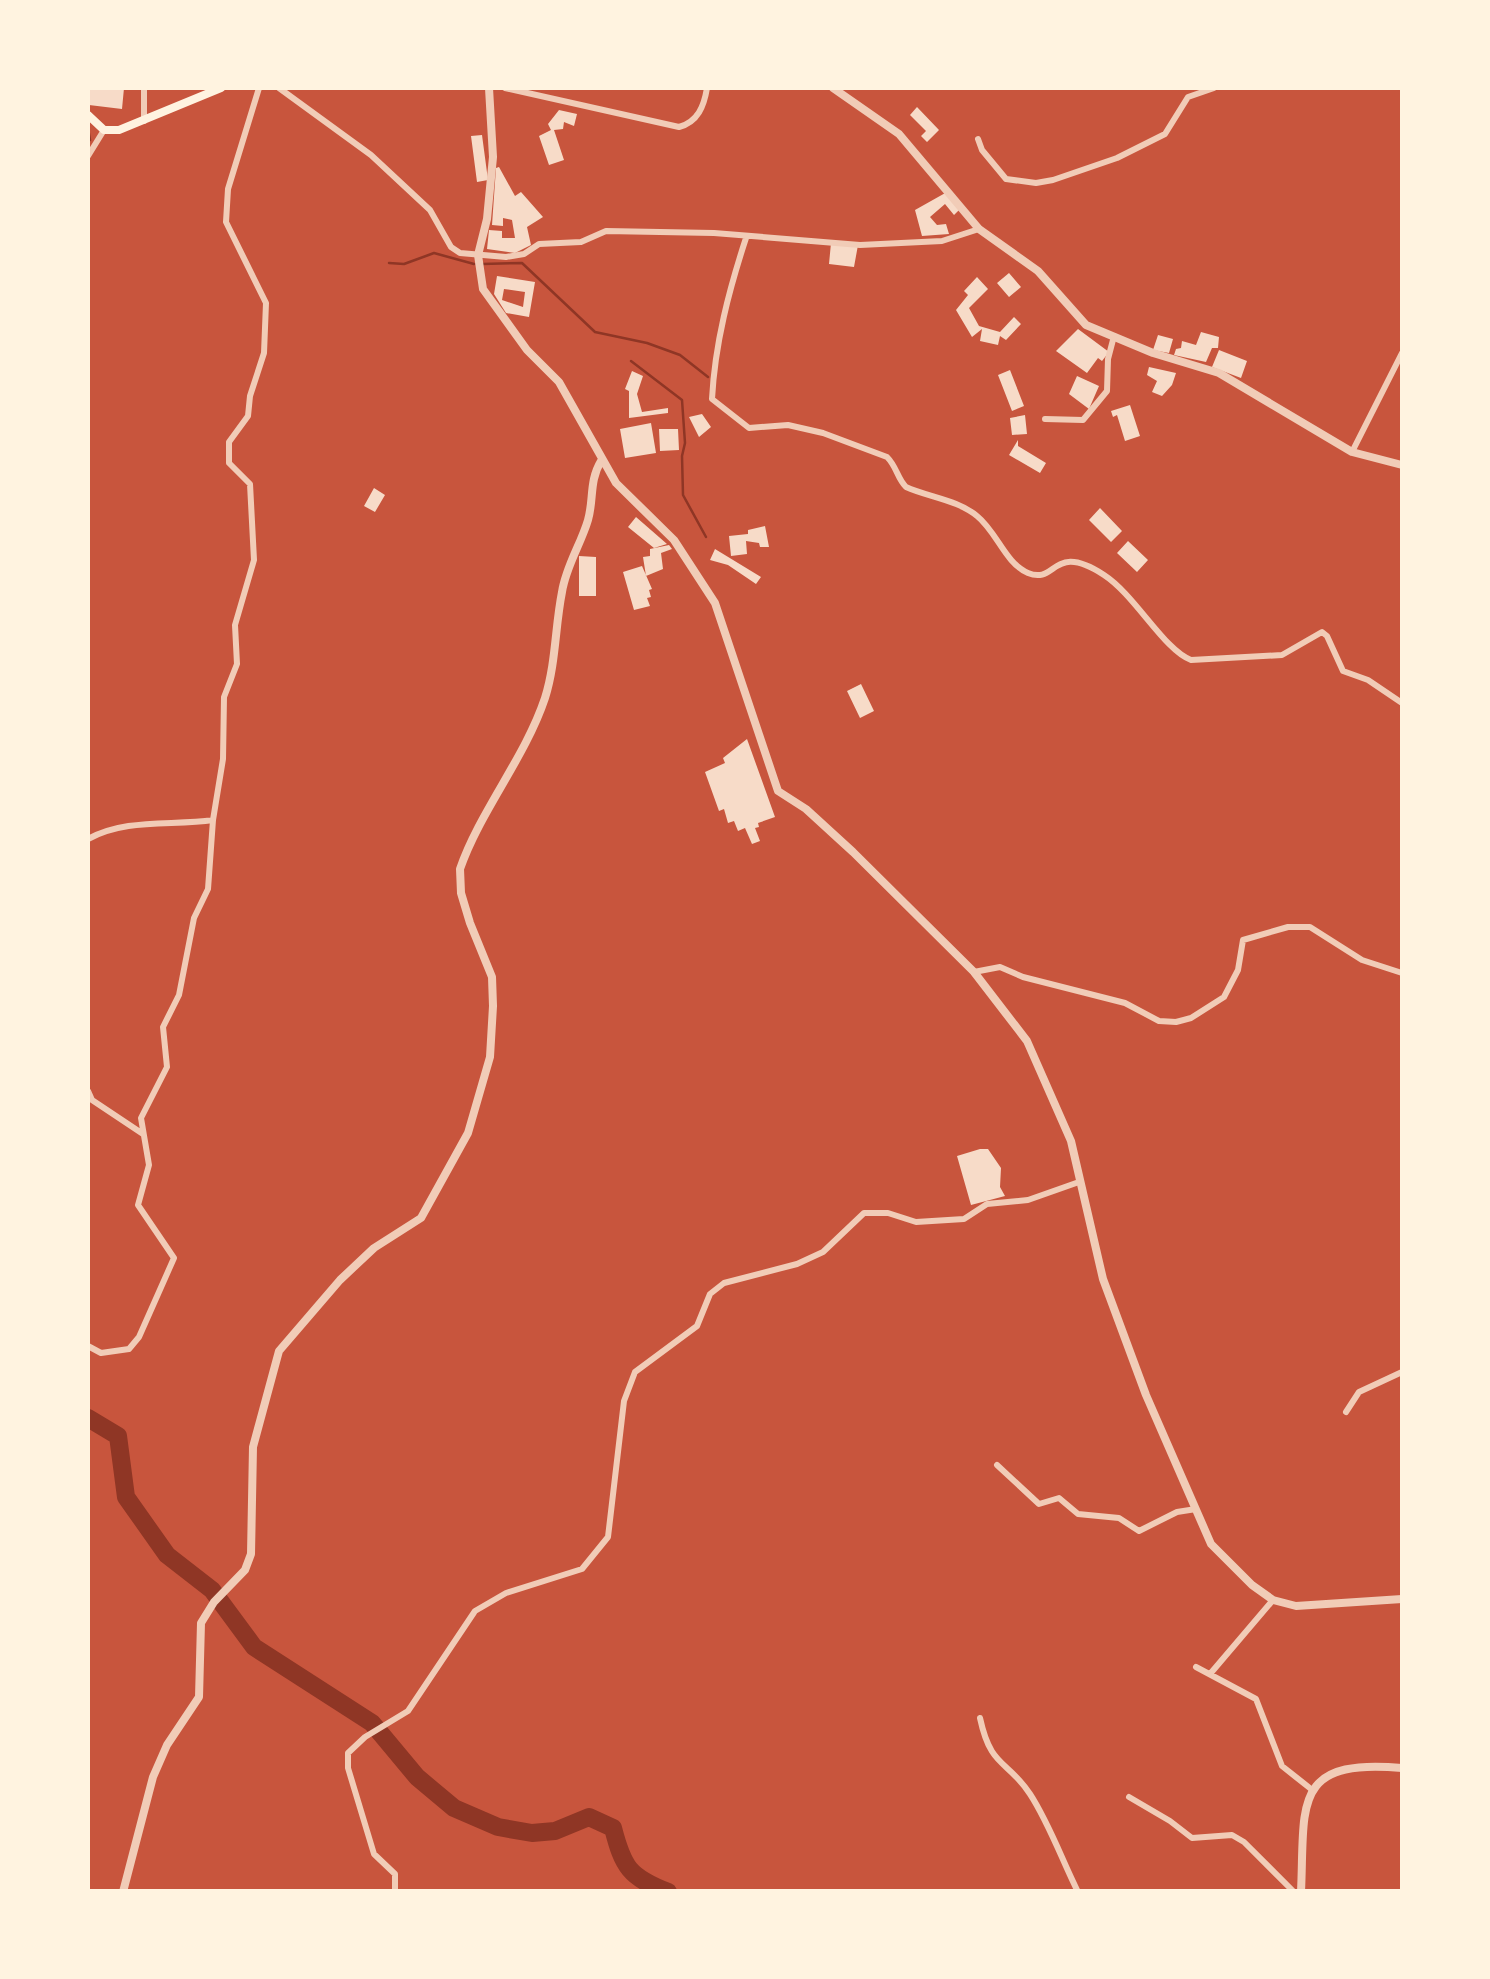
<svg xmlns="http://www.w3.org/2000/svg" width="1490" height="1979" font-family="'PT Sans Narrow',sans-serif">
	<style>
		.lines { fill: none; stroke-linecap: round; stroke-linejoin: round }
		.stream { stroke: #8f3625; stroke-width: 2.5 }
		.river { stroke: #8f3625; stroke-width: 18 }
		.building { fill: #f7dbc8; fill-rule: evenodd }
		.minor { stroke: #f1ccb7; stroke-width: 6 }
		.tertiary { stroke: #f1ccb7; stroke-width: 8 }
		.secondary { stroke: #fff3e0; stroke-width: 8 }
	</style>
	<rect width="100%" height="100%" fill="#c8553d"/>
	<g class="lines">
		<path class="stream" d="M88 128 90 140
			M389 263 404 264 434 253 474 264
			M482 264 522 263 595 332 647 343 680 355 708 377
			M631 361 682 400 685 443 682 456 683 495 706 537"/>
		<path class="river" d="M88 1418 118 1436 126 1497 167 1555 212 1590 254 1647 372 1723 417 1777 454 1808 498 1827 532 1833 555 1831 589 1817 613 1828C623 1867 629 1877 668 1892"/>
	</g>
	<path class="building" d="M90 88H124L122 109 89 105Z
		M917 107 939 130 927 142 921 136 926 131 910 115Z
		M559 110 577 114 574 126 564 122 563 129 554 130 564 160 549 165 539 136 551 130 548 124Z
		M482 135 488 180 477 182 471 136Z
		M499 167 515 196 521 192 543 217 527 227 531 245 515 253 487 249 489 230 502 231V238H515L512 220 503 218V226L492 225 496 168Z
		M947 192 960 209 954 215 945 204 930 217 937 225 946 224 949 234 922 236 915 210Z
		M831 243 858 245 854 267 829 264Z
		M1009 273 1021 287 1009 297 997 283Z
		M497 276 535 282 529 317 506 313 494 294ZM504 289 525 292 523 307 502 300Z
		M977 277 988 289 969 308 979 326 1000 332 1014 317 1021 324 1006 340 1000 336 998 345 980 341 982 329 972 337 956 310 968 295 964 291Z
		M1078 329 1109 352 1102 361 1098 358 1087 373 1056 351Z
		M1201 332 1219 337 1218 348H1212L1206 362 1174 355 1176 349 1181 348 1182 341 1196 345Z
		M1158 335 1173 339 1169 353 1153 350Z
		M1219 350 1247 361 1241 378 1212 367Z
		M1149 367 1176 373 1172 385 1162 396 1152 392 1157 381 1147 375Z
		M1010 370 1024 406 1012 411 998 375Z
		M632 371 643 376 637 394 642 412 668 408V413L629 418V391L625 389Z
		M1077 376 1099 386 1089 409 1069 394Z
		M1130 405 1140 436 1125 441 1117 415 1113 417 1111 411Z
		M702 414 711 427 699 437 689 417Z
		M1025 415 1027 434 1012 435 1010 418Z
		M651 423 656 453 625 458 620 429Z
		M659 429H678L679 450 660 451Z
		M1018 440V446L1046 463 1040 473 1009 455Z
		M374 488 385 495 375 512 364 506Z
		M1100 508 1122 531 1111 542 1089 520Z
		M636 517 667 544 654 548 628 527Z
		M765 526 769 547H760L759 543 746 541 747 554 731 556 729 536 748 534V530Z
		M1128 541 1148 560 1137 572 1117 553Z
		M669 545 672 549 661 553 663 569 646 576 643 557 650 556V549Z
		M715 549 761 577 756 584 728 565 710 560Z
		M579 556 596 557V596H579Z
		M642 566 652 589 649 590 651 597 647 598 650 606 634 610 623 572Z
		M861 684 874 711 860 718 847 691Z
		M747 739 775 817 758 823 759 827 755 828 760 841 752 844 745 828 738 831 734 821 728 823 724 809 719 811 705 772 725 763 723 758Z
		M980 1149H988L1001 1168 1000 1187 1005 1196 971 1205 957 1156Z"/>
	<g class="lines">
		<path class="minor" d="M144 88V121
			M279 88 371 155 430 210 451 247 460 253 506 257 524 254 539 244 581 242 606 231 714 233 860 245 942 241 979 229
			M505 88 679 127C698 122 704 106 707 88
			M978 139 982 150 1006 179 1036 183 1053 180 1117 158 1165 134 1188 97 1214 88
			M88 156 104 130
			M746 238C729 290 715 343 712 399L749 428 788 425 823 433 887 457C897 467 897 478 906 487 928 497 958 500 977 516 997 532 1005 563 1028 573 1057 585 1052 541 1104 575 1135 595 1164 650 1191 660L1282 655 1322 632 1327 636 1343 671 1368 680 1402 703
			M1045 419 1083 420 1107 391 1108 359 1114 336
			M1352 452 1402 353
			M88 839C126 818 171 826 213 820
			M974 972 1000 967 1023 977 1125 1003 1159 1021 1176 1022 1191 1018 1224 997 1238 970 1243 940 1288 927H1310L1362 960 1402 973
			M88 1091 92 1100 143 1134
			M88 1346 101 1353 129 1349 139 1337 174 1258 138 1205 149 1165 141 1118 167 1067 163 1027 179 995 194 918 208 889 213 820 223 759 224 697 237 664 235 625 254 560 250 484 229 463V442L248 416 250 396 264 353 266 303 226 222 228 189 259 88
			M1346 1412 1359 1392 1402 1372
			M997 1465 1039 1504 1059 1498 1078 1514 1119 1518 1139 1531 1177 1512 1196 1509
			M1196 1667 1256 1699 1282 1766 1311 1789
			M1210 1674 1273 1600
			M980 1718C991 1769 1007 1759 1030 1794 1049 1823 1062 1860 1078 1892
			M1129 1797 1170 1821 1192 1838 1232 1835 1244 1842 1294 1892
			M395 1892V1874L374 1854 348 1768V1753L365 1737 408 1711 475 1611 506 1593 582 1569 608 1537 624 1401 635 1372 697 1326 710 1294 724 1283 797 1264 823 1252 864 1213H888L916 1222 964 1219 987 1204 1028 1200 1079 1182"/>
		<path class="tertiary" d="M489 88 493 157 487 219 478 255 483 289 527 350 559 382 616 483 674 540 715 603 778 791 806 809 853 852 974 972 1027 1041 1071 1141 1103 1279 1146 1395 1211 1544 1252 1585 1273 1600 1296 1606 1402 1599
			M833 88 899 134 979 229 1038 271 1086 325 1153 353 1219 373 1352 452 1402 465
			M123 1892 153 1777 167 1745 199 1697 201 1623 214 1602 245 1570 251 1554 253 1447 279 1351 340 1280 374 1248 421 1218 468 1133 490 1057 493 1006 492 977 470 923 461 893 460 869C480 811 525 758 545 698 556 663 555 627 562 592 566 566 581 544 588 520 594 499 589 481 601 461
			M1301 1892C1305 1805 1291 1758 1402 1768"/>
		<path class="secondary" d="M88 115 104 130H119L221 88"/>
	</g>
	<rect width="1490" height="1979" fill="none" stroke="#fff3e0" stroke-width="180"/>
</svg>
